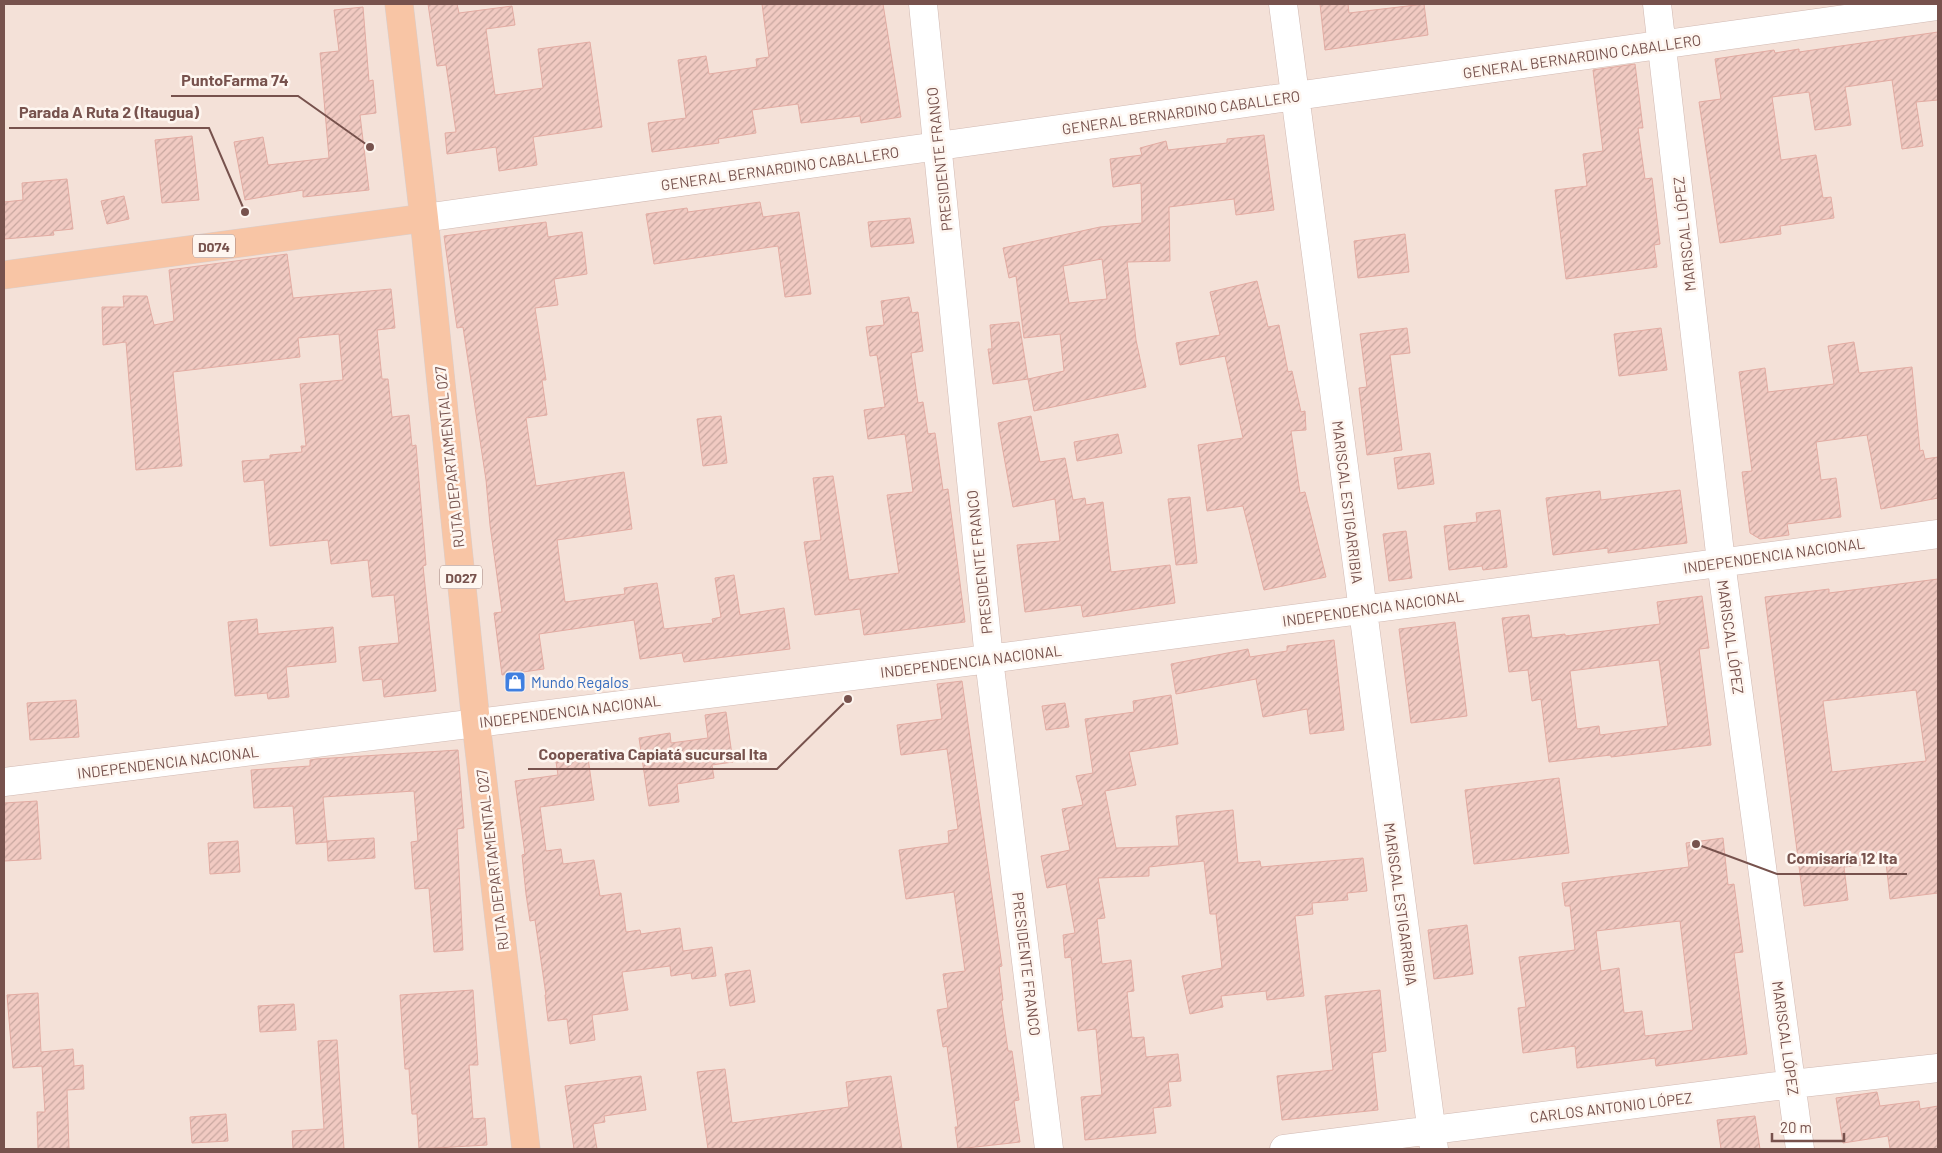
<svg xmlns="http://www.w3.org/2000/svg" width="1942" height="1153" font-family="Barlow,sans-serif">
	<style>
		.residential { fill: #f4e1d8 }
		.building { fill: url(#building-hatch); stroke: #e3aca3; fill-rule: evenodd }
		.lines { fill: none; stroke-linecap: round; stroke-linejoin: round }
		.minor-casing { stroke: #d1b9b2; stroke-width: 29 }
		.major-casing { stroke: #d9cfcd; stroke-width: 29 }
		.minor { stroke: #fff; stroke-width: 28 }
		.major { stroke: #f8c5a5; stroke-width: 28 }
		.labels { text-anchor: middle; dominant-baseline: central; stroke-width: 5; stroke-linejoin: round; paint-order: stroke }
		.shield { fill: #fef6f0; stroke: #a0837e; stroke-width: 1 }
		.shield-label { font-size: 14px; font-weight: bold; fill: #77524d }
		.street-label { font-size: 15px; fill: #77524d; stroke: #fef6f0 }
		.shop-label { font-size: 15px; fill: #366cbe; stroke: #fef6f0; text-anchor: start }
		.leader { fill: none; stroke: #77524d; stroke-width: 2 }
		.callout-dot { fill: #77524d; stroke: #fef6f0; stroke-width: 2 }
		.callout-label { font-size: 16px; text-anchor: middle; font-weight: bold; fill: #77524d; stroke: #fef6f0; stroke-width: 5; stroke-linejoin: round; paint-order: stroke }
	</style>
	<defs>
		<pattern id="building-hatch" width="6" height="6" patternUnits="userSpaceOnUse" patternTransform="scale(1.25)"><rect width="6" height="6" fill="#f1cac2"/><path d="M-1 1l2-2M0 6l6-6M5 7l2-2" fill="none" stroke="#c8a7a0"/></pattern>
	</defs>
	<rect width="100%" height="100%" fill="#fcf1ea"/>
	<path class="residential" d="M4 4H1938V1149H4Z"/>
	<path class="building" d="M428 4H457L459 13 512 6 515 25 486 29 495 95 543 88 538 49 590 42 602 127 533 137 537 165 499 171 496 147 447 154 445 133 456 132 446 65 437 66Z
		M762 4H883L901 117 861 123 860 116 801 123 798 104 752 110 756 133 718 139 719 143 652 152 648 123 686 118 678 60 706 56 709 74 757 67 756 59 769 57Z
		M1320 4H1348L1349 13 1424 4 1428 35 1325 50Z
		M363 7 369 81 373 80 376 113 360 115 369 190 303 197V190L245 200 234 142 263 137 268 165 329 158 320 53 339 51 334 10Z
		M1938 32V100L1916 102 1923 146 1902 149 1892 80 1845 87 1851 125 1815 130 1809 92 1772 97 1781 160 1816 155 1823 198 1831 197 1834 218 1780 226 1781 234 1720 243 1699 102 1721 99 1715 59 1774 50 1775 53 1799 49V52Z
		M1635 64 1643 128H1638L1645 179 1652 178 1660 244 1654 245 1657 267 1566 279 1555 190 1587 186 1583 154 1603 151 1593 70Z
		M1264 135 1274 210 1236 215 1234 199 1169 207 1170 261 1127 262 1136 340 1146 387 1034 411 1028 379 1064 371 1060 334 1024 338 1016 276 1009 278 1003 248 1100 227 1142 223 1141 183 1113 187 1110 159 1142 155 1140 148 1166 141 1168 150 1227 143V139ZM1102 259 1107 299 1069 303 1063 266Z
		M192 136 199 200 162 203 155 140Z
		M67 179 73 229 53 231 54 235 4 239V202L23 200 22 183Z
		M124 196 129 219 107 224 101 201Z
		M760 202 763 217 799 212 811 294 785 297 778 246 654 264 646 214 687 208 688 212Z
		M910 218 914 243 871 247 868 222Z
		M546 222 548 237 582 232 587 274 554 279 558 305 535 308 546 380H542L547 415 526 418 536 486 624 472 632 529 557 540 565 602 625 594 624 588 657 583 664 629 713 623 712 619 721 617 715 578 734 575 740 615 784 608 790 649 684 662 682 653 640 659 634 620 539 634 544 669 502 675 494 613 502 612 490 525 486 480 463 327 457 328 444 236Z
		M1405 234 1409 272 1358 278 1354 241Z
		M287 254 293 298 391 289 395 328 377 330 382 379H388L392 417 409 415 412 446 416 445 426 565 423 566 436 691 384 697 382 679 363 681 359 647 399 643 394 595 372 597 368 560 331 564 328 540 270 546 264 480 244 482 242 461 270 459V455L302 452 301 446H306L300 384 343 380 339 334 298 338 300 357 173 372 182 466 136 470 126 342 103 345 102 307H124L123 296H147L154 325 174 321 169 270Z
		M1257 281 1268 327 1279 325 1288 372 1292 371 1301 412 1305 411 1306 430 1291 431 1300 493 1305 492 1326 577 1264 590 1243 506 1207 511 1198 445 1243 438 1225 356 1180 365 1176 343 1220 335 1210 292Z
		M909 297 912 313 918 312 923 351 911 353 918 403 923 402 928 434 935 433 943 490 948 489 965 622 864 635 860 609 815 615 804 542 821 540 813 478 833 476 849 580 899 573 887 495 913 492 905 434 868 439 864 410 885 407 877 355 870 356 866 327 884 325 881 301Z
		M1019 322 1028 379 993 384 988 349H992L990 325Z
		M1407 328 1410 353 1390 355 1402 450 1367 455 1359 388 1367 387 1360 334Z
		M1661 328 1667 370 1619 376 1614 334Z
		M1854 342 1859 373 1912 367 1920 451 1923 450 1925 459 1938 457V498L1881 509 1867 435 1816 442 1821 480 1836 478 1841 517 1787 524 1789 535 1760 539 1750 533 1742 472 1752 471 1739 372 1765 368 1768 392 1834 384 1828 346Z
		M721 416 727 463 703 466 697 419Z
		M1031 416 1040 462 1065 458 1073 500 1085 498 1086 505 1103 502 1111 572 1170 565 1175 603 1083 617 1081 605 1025 612 1017 545 1060 541 1055 499 1013 507 998 423Z
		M1118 434 1122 453 1077 461 1074 442Z
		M1430 453 1434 484 1398 489 1394 458Z
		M1680 490 1687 543 1608 553V548L1553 555 1546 498 1600 491 1601 500Z
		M1190 497 1197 563 1176 565 1168 499Z
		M1500 510 1507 567 1483 570 1482 566 1449 570 1444 526 1477 522 1476 513Z
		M1406 531 1412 578 1389 581 1383 534Z
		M1938 579V893L1890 899 1886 862 1844 867 1848 900 1804 906 1765 597 1829 589V593ZM1916 690 1926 761 1832 772 1823 701Z
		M1702 596 1709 648 1699 649 1711 745 1611 757V755L1549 762 1541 699 1532 701 1528 670 1509 672 1502 618 1529 615 1532 638 1565 634V636L1660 624 1657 602ZM1659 660 1668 726 1600 735 1599 726 1577 729 1570 671Z
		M257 619 258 634 333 627 336 662 286 667 289 697 268 699 267 693 235 696 228 622Z
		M1455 622 1467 716 1411 723 1399 629Z
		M1334 640 1344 730 1310 734 1307 709 1263 717 1256 679 1176 694 1171 664 1248 649 1250 657 1287 651V646Z
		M962 681 1002 966 999 967 1003 1000 1001 1001 1008 1051H1012L1019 1100 1014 1101 1020 1142 958 1149 955 1127H958L947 1046 943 1047 937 1010 948 1008 943 974 965 971 954 892 906 899 899 850 949 843 948 831 958 829 947 749 901 755 897 725 942 719 937 684Z
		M1171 695 1178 744 1129 752 1136 785 1105 791 1116 848 1179 846 1176 816 1233 810 1238 863 1260 861 1261 867 1363 858 1367 891 1347 893 1348 900 1312 903 1313 914 1295 916 1304 996 1267 1000 1266 991 1221 996 1223 1007 1190 1014 1182 976 1222 968 1216 914H1210L1204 861 1149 867V876L1098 878 1105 918 1097 919 1102 964 1131 960 1134 991 1127 992 1132 1038 1144 1037 1146 1057 1178 1054 1181 1081 1168 1082 1171 1106 1153 1108 1156 1133 1085 1140 1081 1097 1102 1095 1096 1029 1078 1031 1071 957 1065 958 1063 935 1075 933 1066 884 1047 888 1041 856 1070 850 1062 809 1083 805 1076 776 1093 773 1085 719 1134 712 1133 701Z
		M76 700 79 737 30 740 27 703Z
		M1065 703 1069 727 1046 730 1042 706Z
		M726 712 733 762 712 765 714 778 677 784 679 802 649 806 639 738 670 733 671 743 708 738 705 715Z
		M458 750 464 828 457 829 463 950 434 952 429 888 415 889 411 842 418 841 414 791 323 797 327 842 296 844 293 806 254 808 251 770 310 766V760L316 759Z
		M588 758 594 800 540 807 546 851 561 849 563 864 594 860 600 896 621 893 626 932 640 930 641 934 680 928 683 951 712 947 716 976 692 979 691 973 671 976 670 966 622 972 628 1010 592 1015 595 1040 570 1044 567 1019 548 1021 545 995H546L535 920 530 921 526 894 522 855 525 854 515 781 558 775 556 762Z
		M1559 778 1569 853 1474 864 1465 790Z
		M37 801 41 859 4 861V803Z
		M374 838 375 858 328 861 327 841Z
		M1723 838 1728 885 1734 884 1743 952 1734 953 1747 1054 1656 1066 1655 1058 1577 1068 1575 1046 1523 1053 1518 1008 1526 1007 1519 957 1575 950 1570 906H1565L1562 883 1689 867 1686 843ZM1680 921 1693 1030 1645 1036 1642 1011 1624 1013 1619 968 1601 971 1596 931Z
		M238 841 240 872 210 874 208 843Z
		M1467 925 1473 974 1434 979 1428 930Z
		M750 970 755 1002 730 1006 725 974Z
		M473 990 478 1065H469L473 1119 485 1118 487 1145 419 1149 417 1114H412L409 1069H405L400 995Z
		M1380 990 1386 1051 1372 1053 1378 1110 1282 1120 1277 1076 1333 1070 1325 996Z
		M38 993 41 1052 73 1049 74 1066 83 1065 84 1089 67 1090 69 1149H38L37 1112H45L42 1066 13 1068 7 995Z
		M294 1004 296 1030 260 1032 258 1006Z
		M337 1040 344 1149H293L292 1131 324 1129 318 1041Z
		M725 1069 732 1123 849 1107 846 1082 891 1076 902 1149H708L697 1072Z
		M641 1076 646 1110 604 1116 605 1122 593 1124 597 1149H574L565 1086Z
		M1877 1092 1880 1106 1919 1101 1920 1109 1938 1106V1149H1890L1888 1136 1843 1143 1836 1098Z
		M226 1114 228 1141 192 1143 190 1117Z
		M1755 1116 1760 1149H1721L1717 1120Z"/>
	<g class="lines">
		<g class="minor-casing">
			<path id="minor" d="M923 4 989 659 1049 1149
				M1283 4 1434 1149
				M1657 4 1721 562 1800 1149
				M424 218 1938 6
				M4 782 989 659 1938 534
				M1284 1149 1792 1084 1938 1068"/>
		</g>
		<g class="major-casing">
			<path id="major" d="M399 4 424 218 476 723 526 1149
				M4 275 424 218"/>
		</g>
		<use href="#minor" class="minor"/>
		<use href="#major" class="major"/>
	</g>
	<defs>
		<g id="shop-square" transform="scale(1.125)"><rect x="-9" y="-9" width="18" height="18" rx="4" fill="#3f7fe0" stroke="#fef6f0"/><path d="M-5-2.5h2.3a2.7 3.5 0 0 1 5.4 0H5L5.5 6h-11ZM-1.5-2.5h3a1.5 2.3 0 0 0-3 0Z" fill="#fff"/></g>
	</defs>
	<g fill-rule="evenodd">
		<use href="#shop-square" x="515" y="682"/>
	</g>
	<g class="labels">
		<g class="shield">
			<rect x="193" y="234.5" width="42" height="23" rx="4"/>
			<rect x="440" y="565.5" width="42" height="23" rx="4"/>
		</g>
		<g class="shield-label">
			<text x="214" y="246">D074</text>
			<text x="461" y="577">D027</text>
		</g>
		<g class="street-label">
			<text transform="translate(1582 56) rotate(-8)">GENERAL BERNARDINO CABALLERO</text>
			<text transform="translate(1181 112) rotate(-8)">GENERAL BERNARDINO CABALLERO</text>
			<text transform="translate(939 159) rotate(-96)">PRESIDENTE FRANCO</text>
			<text transform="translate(780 168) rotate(-8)">GENERAL BERNARDINO CABALLERO</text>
			<text transform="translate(1684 234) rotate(-96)">MARISCAL LÓPEZ</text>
			<text transform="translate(449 457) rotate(-96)">RUTA DEPARTAMENTAL 027</text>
			<text transform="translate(1348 502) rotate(83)">MARISCAL ESTIGARRIBIA</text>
			<text transform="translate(1774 555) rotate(-8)">INDEPENDENCIA NACIONAL</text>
			<text transform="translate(979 562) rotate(-96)">PRESIDENTE FRANCO</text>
			<text transform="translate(1373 608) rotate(-8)">INDEPENDENCIA NACIONAL</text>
			<text transform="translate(1731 637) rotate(82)">MARISCAL LÓPEZ</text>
			<text transform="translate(971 661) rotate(-7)">INDEPENDENCIA NACIONAL</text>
			<text transform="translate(570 711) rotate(-7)">INDEPENDENCIA NACIONAL</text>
			<text transform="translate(168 762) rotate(-7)">INDEPENDENCIA NACIONAL</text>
			<text transform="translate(492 860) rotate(-97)">RUTA DEPARTAMENTAL 027</text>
			<text transform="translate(1401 904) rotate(82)">MARISCAL ESTIGARRIBIA</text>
			<text transform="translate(1027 964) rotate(83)">PRESIDENTE FRANCO</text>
			<text transform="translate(1786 1038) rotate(82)">MARISCAL LÓPEZ</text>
			<text transform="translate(1611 1107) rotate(-7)">CARLOS ANTONIO LÓPEZ</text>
		</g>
		<g class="shop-label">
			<text x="531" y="682">Mundo Regalos</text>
		</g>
	</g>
	<path class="leader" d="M370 147L298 96H171M245 212L209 128H9M848 699L777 769H528M1696 844L1777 874H1907"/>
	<g class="callout-dot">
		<circle cx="370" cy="147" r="5"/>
		<circle cx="245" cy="212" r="5"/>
		<circle cx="848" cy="699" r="5"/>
		<circle cx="1696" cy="844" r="5"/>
	</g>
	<g class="callout-label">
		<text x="235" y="86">PuntoFarma 74</text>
		<text x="109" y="118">Parada A Ruta 2 (Itaugua)</text>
		<text x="653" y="760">Cooperativa Capiatá sucursal Ita</text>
		<text x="1842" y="864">Comisaría 12 Ita</text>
	</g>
	<rect width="1942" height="1153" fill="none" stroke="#77524d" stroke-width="10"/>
	<path d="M1772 1133v8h72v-8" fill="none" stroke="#77524d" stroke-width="2.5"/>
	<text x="1780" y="1133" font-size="15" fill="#77524d" stroke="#fef6f0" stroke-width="4" paint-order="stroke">20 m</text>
</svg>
